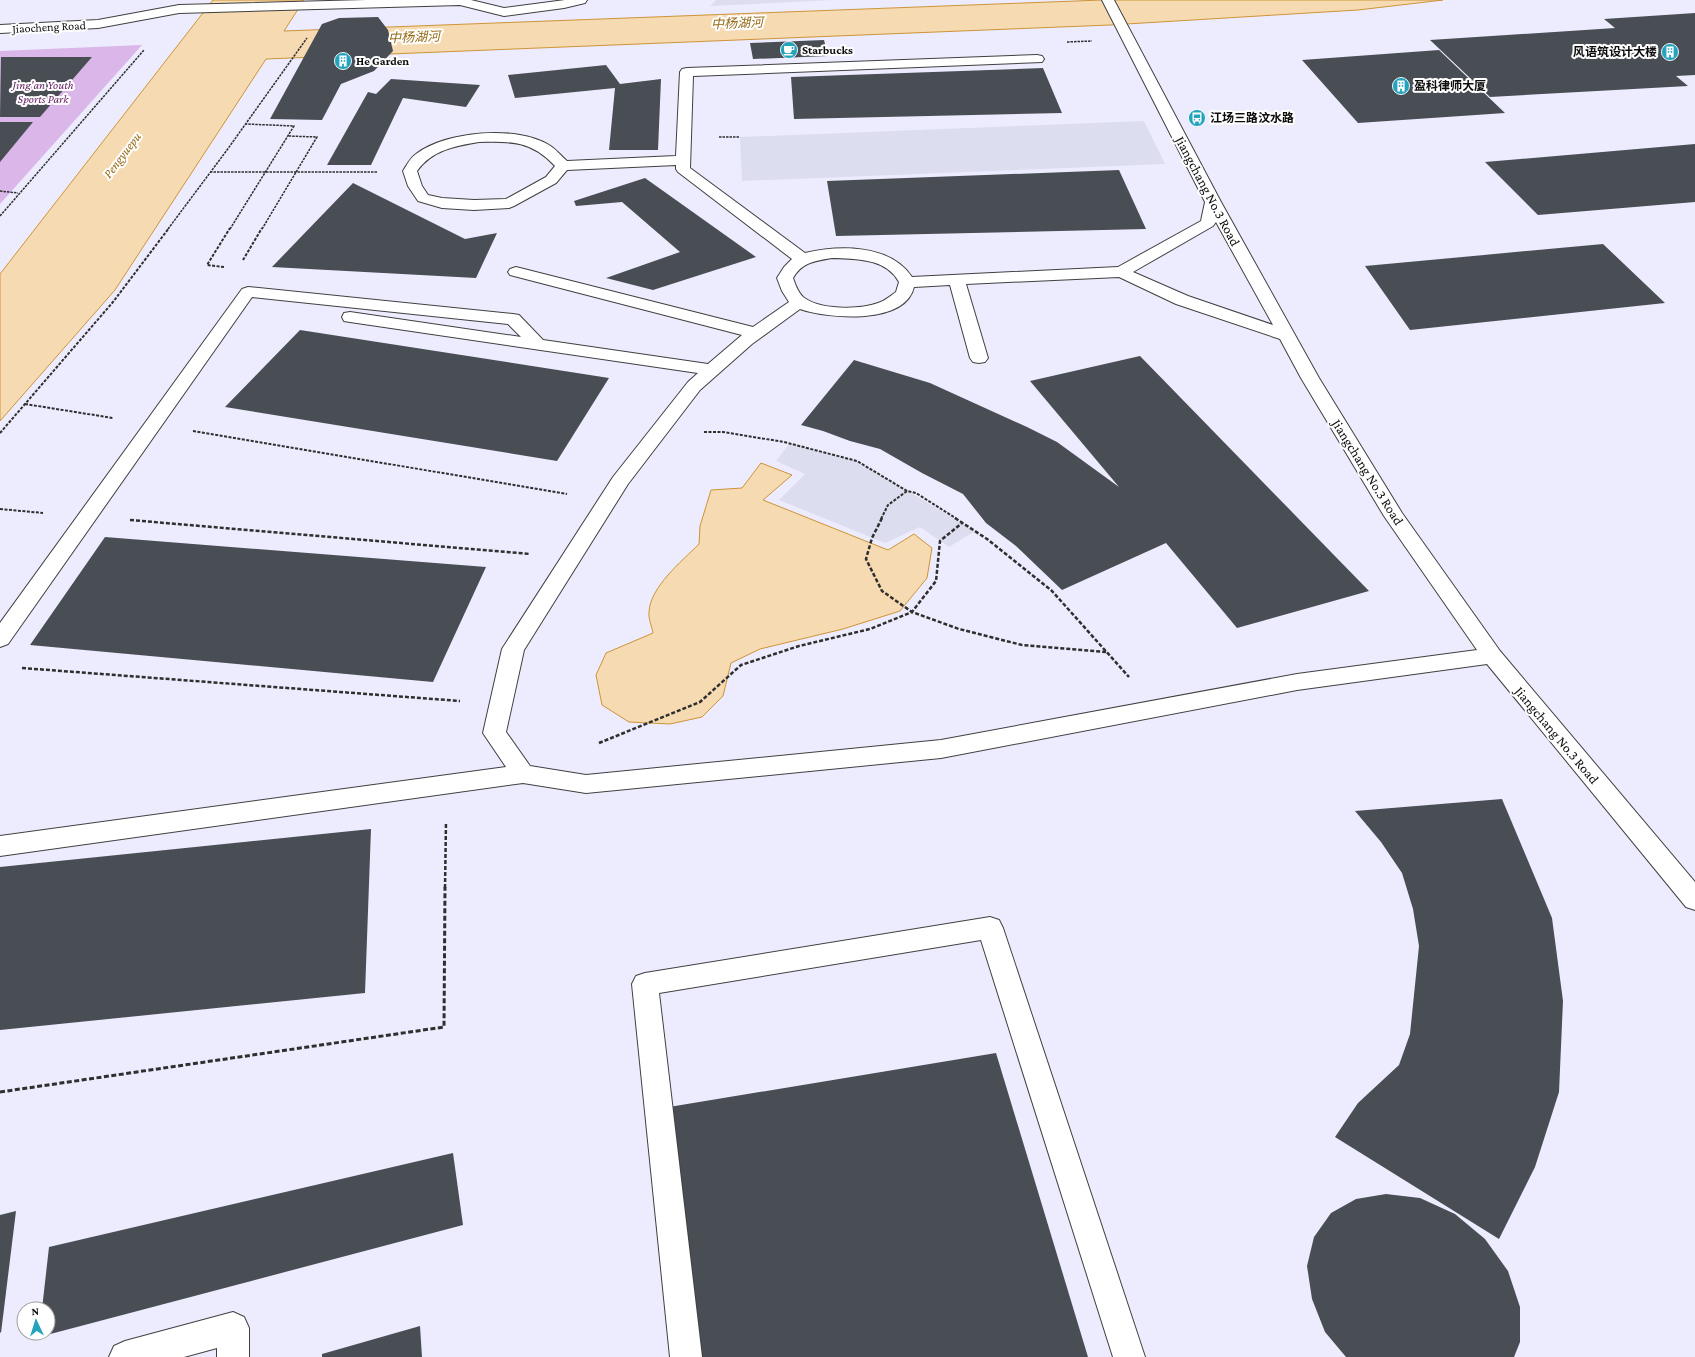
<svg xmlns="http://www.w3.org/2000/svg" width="1695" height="1357" font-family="'Crimson Pro','Noto Sans SC',serif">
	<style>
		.green { fill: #dab6e9 }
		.plaza { fill: #dcddee }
		.water { fill: #f6dab1; stroke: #cd9438 }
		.building { fill: #494e55 }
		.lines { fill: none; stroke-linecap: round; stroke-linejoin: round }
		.minor-casing { stroke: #404040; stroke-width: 2 }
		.path-far3 { stroke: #2f2f2f; stroke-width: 1.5; stroke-dasharray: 2.5 1; stroke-linecap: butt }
		.path-far2 { stroke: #2f2f2f; stroke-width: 2; stroke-dasharray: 3 1.5; stroke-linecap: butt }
		.path-far1 { stroke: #2f2f2f; stroke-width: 2.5; stroke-dasharray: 4 2; stroke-linecap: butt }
		.path { stroke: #2f2f2f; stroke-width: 3; stroke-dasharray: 5 2.5; stroke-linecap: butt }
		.minor { fill: #fff; fill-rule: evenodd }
		.labels { text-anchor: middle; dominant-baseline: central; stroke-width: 4; stroke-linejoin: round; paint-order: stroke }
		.far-street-label { font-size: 12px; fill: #0d0d0d; stroke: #fff }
		.far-poi-label { font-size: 12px; font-weight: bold; fill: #0d0d0d; stroke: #fff; text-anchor: start }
		.far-park-label { font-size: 12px; font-style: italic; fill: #641d64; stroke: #fff }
		.far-water-label { font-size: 13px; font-style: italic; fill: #976a16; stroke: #fff }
		.street-label { font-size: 14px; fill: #0d0d0d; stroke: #fff }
	</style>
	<rect width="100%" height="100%" fill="#edecff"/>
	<path class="green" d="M142 45 0 204V51Z"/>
	<path class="plaza" d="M716 0H834L710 6Z
		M1144 121 1165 164 742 181 740 137Z
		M790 443 857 461 975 531 949 547 920 527 885 543 779 500 805 474 776 461Z"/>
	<path class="water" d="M213 0H304L284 31 1102 0H1443L1358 10 1110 25 266 59 115 290 0 421V274Z
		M761 463 792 475 763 500 888 550 914 534 932 548 927 578 900 611 843 629 760 649 731 663 723 696 702 717 670 724 629 722 602 705 596 675 606 653 653 633C652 627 648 618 649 612 650 587 682 561 699 544L700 526 711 490 742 488Z"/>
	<path class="building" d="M1695 13V75L1676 76 1688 86 1490 97 1430 40 1615 28 1604 19Z
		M378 17 388 30 393 51 374 71 341 84 322 120 270 119 322 24 339 18Z
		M824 40 828 56 753 59 750 43Z
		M1439 50 1505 113 1358 123 1302 60Z
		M1 57H92L40 117H0Z
		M606 65 620 84 661 79 658 150H609L615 88 515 98 508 75Z
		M1043 68 1062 113 794 119 791 77Z
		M391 79 480 85 466 107 403 98 371 165H327L368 92 376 94Z
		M0 122H33L0 162Z
		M1695 144V202L1538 215 1485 162Z
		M1119 170 1146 229 836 236 827 181Z
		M645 178 756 257 653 290 606 278 680 252 622 202 576 206 574 201Z
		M353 183 465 239 497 233 476 278 272 267Z
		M1603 244 1665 303 1410 330 1365 266Z
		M300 330 609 378 557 461 225 407Z
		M1140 356 1369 591 1237 628 1166 543 1062 590 1016 546 986 523 963 494 922 473 880 449 850 441 823 431 801 425 854 360 930 383 1027 427 1057 442 1119 487 1030 381Z
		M105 537 486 567 433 682 30 645Z
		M1502 799 1552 918 1563 1001 1559 1092 1535 1167 1499 1239 1335 1137 1358 1103 1399 1065 1410 1034 1419 946 1413 909 1402 873 1381 842 1355 811Z
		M371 829 365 993 0 1030V867Z
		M996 1053 1088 1357H698L669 1107Z
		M453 1153 463 1225 39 1337V1333H48V1309H42L49 1247Z
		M1386 1194 1420 1198 1455 1214 1485 1239 1508 1271 1520 1307V1342L1514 1357H1346L1325 1332 1312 1299 1307 1266 1314 1237 1331 1213 1356 1199Z
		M16 1211 1 1333 0 1332V1215Z
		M420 1326 422 1357H322V1354Z"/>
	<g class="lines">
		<g class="minor-casing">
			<path id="minor" d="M366 0H471L504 8 565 0H587L585 3 564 8 504 16 460 5 179 13 98 28 0 33V25L98 20 179 5Z
				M1102 0H1114L1221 202 1319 378 1402 513 1500 651 1695 882V910L1686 907 1487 664 1297 690 941 758 586 793 523 783 0 856V836L506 767 483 733 502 649 613 477 688 382 698 373 350 322 344 321 342 317 344 313 350 312 521 337 508 324 252 297 8 644 0 647V623L242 289 248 287 513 314 519 315 543 340 708 364 742 335 510 275 508 272 510 269 516 267 753 327 789 302 782 291 777 278 784 267 792 259 678 172 676 169V165L567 170 556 183 514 206 509 208 474 210 442 208 418 201 408 186 403 171C407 165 410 158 416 154 446 131 516 125 549 145 556 149 561 156 567 161L676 156 680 72 682 69 687 68 1037 55 1042 56 1044 59 1042 62 693 76 690 168 805 253C839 245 890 244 912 277L1118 267 1201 221 1205 202ZM479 142C512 141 532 141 555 166L546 177 506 199 474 200 442 198 428 195 422 186 417 171C432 150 455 146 479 142ZM1216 222 1273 325 1188 296 1133 272 1213 226ZM832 258C856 259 886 258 899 282L896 292C890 296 885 301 878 303 859 310 819 310 803 297 798 292 795 284 793 278 802 262 815 261 832 258ZM1119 277 1176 304 1280 339 1301 378 1384 516 1477 650 1297 674 941 740 586 775 530 766 506 732 524 650 628 484 700 390 752 344 800 309C829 319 905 325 914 287L950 285 970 358 973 362 979 363 985 362 988 358 966 284Z
				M990 917 999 920 1003 928 1145 1357H1113L981 940 659 993 702 1357H670L632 984 636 976 645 973Z
				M233 1312 244 1317 249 1328V1357H217V1348L184 1357H109L114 1346 125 1341Z"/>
		</g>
		<path class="path-far3" d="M1067 42 1092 41
			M719 137H740
			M210 172H377
			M0 191 18 193
			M0 216 144 50
			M168 229 227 150 307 38
			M230 229 294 126 246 124
			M262 229 317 137 288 136"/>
		<path class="path-far2" d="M243 260 262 228
			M224 267 207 265 230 228
			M25 404 113 418
			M193 431 567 494
			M704 432H723L784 442 857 461 907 491 916 493 957 519
			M0 433 113 302 169 228
			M0 509 43 513
			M881 519 888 505 907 491"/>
		<path class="path-far1" d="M882 518 872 538 866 559 882 591 912 612 959 629 1022 645 1106 652
			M955 518 987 539 1052 591 1129 677
			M130 520 530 554
			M22 668 460 701
			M599 743 700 702 741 665 799 646 870 629 912 612 936 581 940 541 962 523
			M445 888 446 822"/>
		<path class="path" d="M0 1092 444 1027 445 887"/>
		<use href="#minor" class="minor"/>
	</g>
	<defs>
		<g id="cafe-disc" transform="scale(0.9)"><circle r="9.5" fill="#25a3bd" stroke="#fff"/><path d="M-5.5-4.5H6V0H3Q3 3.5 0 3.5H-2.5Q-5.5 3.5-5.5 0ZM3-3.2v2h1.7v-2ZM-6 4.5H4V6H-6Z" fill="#fff"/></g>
		<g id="building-disc" transform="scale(0.9)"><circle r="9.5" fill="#25a3bd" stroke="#fff"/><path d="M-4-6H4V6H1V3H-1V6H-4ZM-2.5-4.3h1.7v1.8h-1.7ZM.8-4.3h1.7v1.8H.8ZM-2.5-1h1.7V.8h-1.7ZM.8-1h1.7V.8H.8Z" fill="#fff"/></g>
		<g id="bus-disc" transform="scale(0.9)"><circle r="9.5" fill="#25a3bd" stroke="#fff"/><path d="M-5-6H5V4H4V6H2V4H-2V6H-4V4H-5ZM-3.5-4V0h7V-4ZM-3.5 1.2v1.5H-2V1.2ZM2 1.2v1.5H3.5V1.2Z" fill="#fff"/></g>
	</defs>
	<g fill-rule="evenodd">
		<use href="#cafe-disc" x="789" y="50"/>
		<use href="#building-disc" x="1670" y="52"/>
		<use href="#building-disc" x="343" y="61"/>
		<use href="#building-disc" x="1401" y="86"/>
		<use href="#bus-disc" x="1197" y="118"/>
	</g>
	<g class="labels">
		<g class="far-street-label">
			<text transform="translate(49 27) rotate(-3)">Jiaocheng Road</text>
		</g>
		<g class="far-poi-label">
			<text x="802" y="50">Starbucks</text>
			<text x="1657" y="52" text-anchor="end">风语筑设计大楼</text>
			<text x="356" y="61">He Garden</text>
			<text x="1414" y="86">盈科律师大厦</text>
			<text x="1210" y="118">江场三路汶水路</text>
		</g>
		<g class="far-park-label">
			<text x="43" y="85">Jing'an Youth<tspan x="43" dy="14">Sports Park</tspan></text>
		</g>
		<g class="far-water-label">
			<text transform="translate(737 23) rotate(-2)">中杨湖河</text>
			<text transform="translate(414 37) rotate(-2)">中杨湖河</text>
			<text transform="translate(122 155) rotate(-53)">Pengyuepu</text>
		</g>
		<g class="street-label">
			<text transform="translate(1208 191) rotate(62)">Jiangchang No.3 Road</text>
			<text transform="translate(1368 472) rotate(58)">Jiangchang No.3 Road</text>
			<text transform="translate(1557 735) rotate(50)">Jiangchang No.3 Road</text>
		</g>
	</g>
	<g transform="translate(36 1321) rotate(356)"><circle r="19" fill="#ffffff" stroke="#9e9e9e"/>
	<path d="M0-3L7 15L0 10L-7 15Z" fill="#25a3bd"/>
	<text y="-6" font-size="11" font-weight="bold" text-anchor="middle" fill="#0d0d0d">N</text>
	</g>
</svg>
